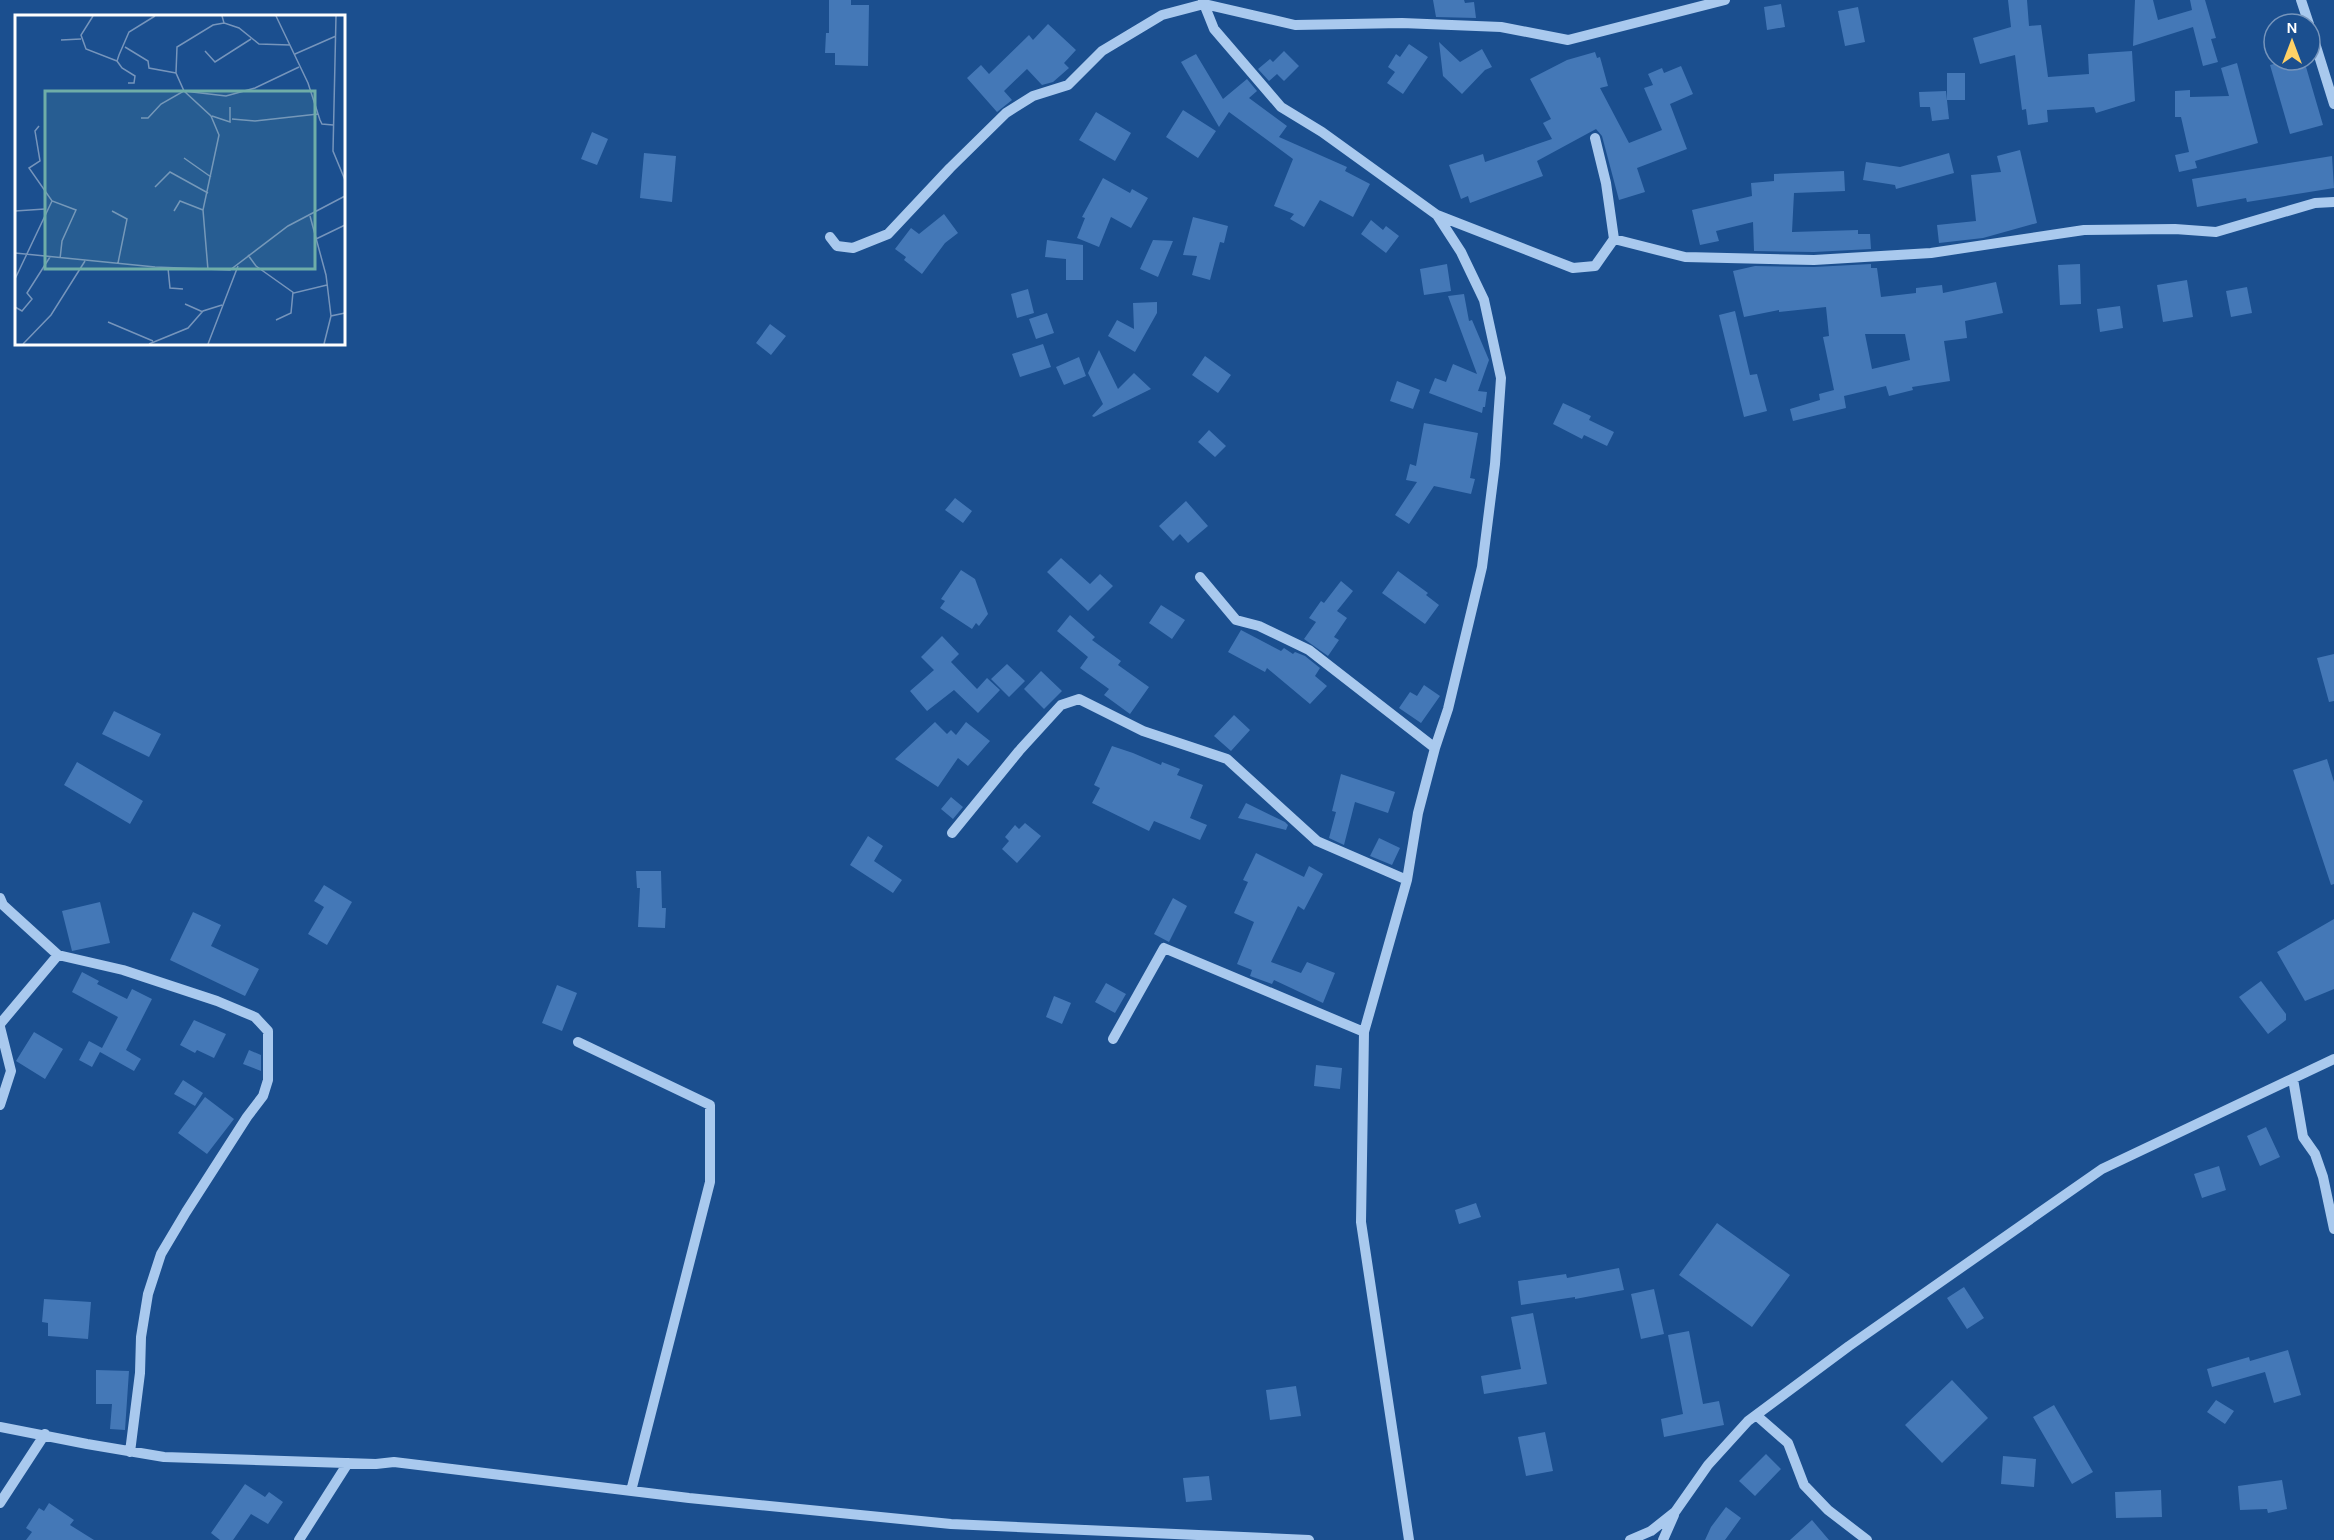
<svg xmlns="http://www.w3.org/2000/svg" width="2334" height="1540" font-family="Karla,sans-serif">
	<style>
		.building { fill: #4478b7; fill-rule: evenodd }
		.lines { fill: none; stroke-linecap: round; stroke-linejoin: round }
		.minor { stroke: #a9c9ee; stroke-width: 10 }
		.inset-road { fill: none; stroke: #7695bc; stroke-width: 1.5 }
		.view { fill: #6fada8; fill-opacity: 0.15; stroke: #6fada8; stroke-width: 3 }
		.inset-edge { fill: none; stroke: #fff; stroke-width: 3 }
	</style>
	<rect width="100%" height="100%" fill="#1b4f8f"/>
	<path class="building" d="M829 0H851V5H869L868 66 835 65V53H825L826 33H829Z
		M1433 0H1464L1465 3 1474 2 1476 18 1436 17Z
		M2008 0H2027L2029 26 2041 25 2048 77 2089 74 2088 54 2132 51 2135 101 2096 113 2094 107 2047 110 2048 122 2028 125 2026 109 2022 110 2015 55 1980 64 1973 38 2011 27Z
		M2135 0H2153L2158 20 2192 10 2190 0H2205L2216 38 2211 39 2218 62 2203 66 2193 27 2133 46Z
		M1781 4 1785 27 1767 30 1764 7Z
		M1858 7 1865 42 1845 46 1838 11Z
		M1048 24 1076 50 1064 63 1069 68 1053 82 1042 85 1027 69 1004 91 1012 100 997 112 967 78 981 65 989 74 1029 35 1033 40Z
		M1439 42 1460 62 1482 49 1492 67 1485 70 1462 94 1443 76Z
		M1409 44 1428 57 1403 94 1387 83 1395 72 1388 67 1396 54 1400 57Z
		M1284 51 1299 66 1284 81 1277 74 1269 81 1258 69 1270 59 1273 62Z
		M1595 52 1597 58 1600 57 1608 86 1600 88 1629 143 1662 130 1644 88 1653 85 1648 74 1662 68 1664 73 1681 66 1693 94 1670 104 1687 149 1637 168 1645 192 1619 200 1602 136 1596 129 1537 161 1543 176 1470 203 1468 196 1461 199 1449 165 1483 154 1485 162 1552 139 1543 123 1551 119 1530 79 1567 60Z
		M1196 54 1223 99 1247 79 1257 91 1249 98 1287 126 1279 137 1347 167 1345 171 1370 184 1353 217 1320 200 1304 227 1290 219 1294 214 1274 206 1293 159 1229 112 1219 127 1181 62Z
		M2289 60H2304L2323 125 2290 134 2270 65Z
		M2237 63 2258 143 2195 161 2197 168 2179 172 2175 155 2189 152 2181 117H2175V91L2190 90V97L2229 96 2221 68Z
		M1947 73H1965V100H1947Z
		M1946 91 1949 119 1932 121 1930 107H1920L1919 92Z
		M1183 110 1216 131 1198 158 1166 137Z
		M1096 112 1131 133 1115 161 1079 140Z
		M592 132 608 139 597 165 581 159Z
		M2020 150 2037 223 1983 238 1939 243 1937 225 1976 221 1971 175 2001 172 1997 156Z
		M644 153 676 156 672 202 640 198Z
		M1949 153 1954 173 1896 189 1895 185 1863 180 1866 162 1900 167Z
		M2332 156 2334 188 2247 202 2246 198 2197 207 2192 179Z
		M1844 171 1845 191 1794 193 1792 232 1858 230V234H1870L1871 249 1814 252 1754 251 1753 222 1716 231 1719 241 1700 245 1692 210 1752 196 1751 183 1774 181V174Z
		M1103 178 1130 193 1132 189 1148 198 1131 228 1111 217 1099 247 1077 238 1085 218 1082 217Z
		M944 214 958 233 945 243 922 274 904 260 906 257 895 249 911 228 919 234Z
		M1193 217 1228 226 1224 243 1220 242 1210 280 1192 275 1197 256 1183 255Z
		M1371 220 1383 230 1386 226 1399 236 1386 253 1361 234Z
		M1047 240 1083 245V280H1066V259L1045 257Z
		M1153 240 1173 241 1158 277 1140 269Z
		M1447 264 1451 291 1424 295 1420 269Z
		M1871 264V268H1877L1881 297 1916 293V288L1942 285 1943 293 1996 282 2003 313 1965 321 1967 338 1944 341 1950 381 1912 387 1913 390 1889 396 1886 386 1844 396 1846 408 1793 421 1790 409 1820 400 1819 394 1834 390 1823 337 1829 336 1826 307 1779 312V310L1744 317 1733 271 1755 266 1814 267ZM1865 334H1905L1910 360 1872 369Z
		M2080 264 2081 304 2060 305 2058 265Z
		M2187 280 2193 317 2163 322 2157 285Z
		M2247 287 2252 313 2231 317 2226 291Z
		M1028 289 1034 313 1017 318 1011 294Z
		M1464 294 1469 321 1472 320 1489 360 1478 391 1487 392 1485 407H1483L1482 413 1429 393 1435 378 1446 382 1453 364 1477 374 1448 296Z
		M1157 302V313L1135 352 1108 336 1117 320 1134 329 1133 303Z
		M2120 306 2123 328 2100 332 2097 309Z
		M1735 311 1750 375 1757 374 1767 411 1744 417 1719 315Z
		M1047 313 1054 333 1036 339 1029 319Z
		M770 324 786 336 771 355 756 343Z
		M1043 344 1051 367 1020 377 1012 354Z
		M1099 350 1118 389 1134 373 1151 389 1094 417 1092 416 1103 404 1088 373Z
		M1205 356 1231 375 1218 393 1192 375Z
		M1079 357 1086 376 1064 385 1056 367Z
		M1397 381 1420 390 1413 409 1390 401Z
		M1563 403 1591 416 1589 420 1614 432 1607 446 1584 435 1582 439 1553 424Z
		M1424 423 1478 433 1470 478 1475 479 1471 494 1434 486 1409 524 1395 515 1417 482 1406 480 1410 464 1416 466Z
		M1209 430 1226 446 1215 457 1198 442Z
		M955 498 972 511 963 523 945 510Z
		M1186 501 1208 526 1188 543 1180 534 1173 541 1159 526Z
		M1061 558 1090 584 1100 574 1113 586 1088 611 1047 572Z
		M961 570 975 579 988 614 979 626 976 623 972 629 940 608 945 601 941 599Z
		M1398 571 1428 593 1426 595 1439 605 1425 624 1382 593Z
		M1341 581 1353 591 1337 611 1347 618 1334 637 1339 640 1328 656 1304 639 1316 622 1309 618 1321 601 1324 603Z
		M1161 605 1185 620 1172 639 1149 623Z
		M1070 615 1095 637 1092 640 1121 661 1118 665 1149 687 1130 714 1104 695 1109 689 1080 668 1088 657 1057 631Z
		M1241 630 1281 651 1284 648 1293 654 1295 652 1305 656 1320 668 1315 676 1327 686 1310 704 1267 668 1265 672 1228 652Z
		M942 636 959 654 951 662 977 689 987 678 1000 690 978 713 954 690 927 711 910 691 934 670 921 657Z
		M2334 654V701L2329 702 2317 658Z
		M1007 664 1025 681 1009 697 991 679Z
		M1041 671 1062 691 1044 709 1024 689Z
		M1424 685 1440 696 1421 723 1399 708 1410 692 1417 696Z
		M114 711 161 734 149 757 102 734Z
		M1234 715 1250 730 1231 751 1214 736Z
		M935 722 947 734 951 730 956 735 966 722 990 741 968 766 958 758 938 787 895 759Z
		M1112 746 1133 753 1161 765 1162 762 1180 769 1177 775 1203 785 1190 818 1207 825 1200 840 1154 821 1149 831 1092 803 1100 788 1094 785Z
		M2327 759 2334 782V884L2331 885 2293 770Z
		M77 762 143 801 130 824 64 785Z
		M1341 774 1395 792 1388 813 1355 802 1344 845 1329 838 1336 812 1332 811Z
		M951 797 963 807 953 819 941 809Z
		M1246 803 1285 822 1288 825 1286 830 1238 818Z
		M1025 823 1041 836 1017 863 1002 849 1009 841 1005 837 1015 825 1019 829Z
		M868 836 883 846 874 861 902 880 893 893 850 865Z
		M1379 838 1400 848 1392 865 1370 856Z
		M1256 853 1304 877 1309 866 1323 874 1304 910 1298 906 1271 962 1301 973 1307 962 1335 973 1323 1003 1274 980 1272 984 1250 976 1252 970 1237 964 1254 922 1234 913 1248 882 1243 880Z
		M636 871H661L662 908H666L665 928 638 927 640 888H637Z
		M324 885 352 902 327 945 308 934 324 907 314 901Z
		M1173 898 1187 906 1169 942 1154 934Z
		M100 902 110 943 72 951 62 911Z
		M193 912 221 925 211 946 259 969 245 996 170 960Z
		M2334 919V989L2305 1001 2277 952Z
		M82 972 99 981 97 984 127 999 132 989 152 999 126 1050 141 1059 134 1071 100 1052 92 1067 79 1060 89 1041 102 1048 118 1017 72 992Z
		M2261 981 2286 1014V1020L2268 1034 2239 997Z
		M1106 983 1126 994 1115 1013 1095 1002Z
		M557 985 577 993 562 1031 542 1023Z
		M1054 996 1071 1003 1062 1024 1046 1017Z
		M194 1020 226 1034 214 1058 197 1050 195 1053 180 1045Z
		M34 1032 63 1049 45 1079 16 1061Z
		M249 1050 261 1055V1071L243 1064Z
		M1316 1065 1342 1068 1340 1089 1314 1086Z
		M183 1080 203 1093 195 1106 174 1094Z
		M205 1097 234 1119 207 1154 178 1133Z
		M2266 1127 2280 1157 2260 1166 2247 1136Z
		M2219 1166 2226 1190 2202 1198 2194 1174Z
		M1476 1203 1481 1217 1459 1224 1455 1210Z
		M1717 1223 1790 1275 1752 1327 1679 1275Z
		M1619 1268 1624 1290 1575 1299V1297L1521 1305 1518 1281 1566 1274 1567 1278Z
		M1964 1287 1984 1318 1967 1329 1947 1298Z
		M1654 1289 1664 1334 1641 1339 1631 1294Z
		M44 1299 91 1302 88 1339 48 1336V1323L42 1322Z
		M1533 1313 1547 1384 1484 1394 1481 1376 1521 1369 1511 1317Z
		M1689 1331 1703 1404 1719 1401 1724 1425 1664 1437 1661 1419 1683 1414 1668 1335Z
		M2288 1350 2301 1395 2274 1403 2265 1372 2212 1387 2207 1369 2249 1357 2250 1361Z
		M96 1370 129 1371 125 1430 110 1429 112 1404H96Z
		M1952 1380 1988 1418 1942 1463 1905 1425Z
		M1296 1386 1301 1416 1270 1420 1266 1390Z
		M2216 1400 2234 1411 2225 1424 2207 1412Z
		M2054 1405 2093 1472 2072 1484 2033 1417Z
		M1545 1432 1553 1471 1526 1476 1518 1437Z
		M1766 1454 1781 1469 1755 1496 1739 1481Z
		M2003 1456 2036 1459 2034 1487 2001 1484Z
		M1209 1476 1212 1500 1186 1502 1183 1478Z
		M2282 1480 2287 1509 2268 1513 2267 1509 2240 1510 2238 1486Z
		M245 1484 265 1497 269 1492 283 1502 268 1524 251 1514 233 1540H220L211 1533Z
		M2161 1490 2162 1517 2116 1518 2115 1492Z
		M49 1503 74 1520 70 1525 94 1540H26L32 1532 26 1528 39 1508 44 1511Z
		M1726 1507 1741 1518 1725 1540H1705L1711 1527Z
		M1812 1520 1829 1540H1790Z"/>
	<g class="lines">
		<path class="minor" d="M2301 0 2309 24
			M2310 27 2334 104
			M1437 215 1573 268 1595 266 1614 239 1606 183 1595 138
			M830 237 837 246 853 248 888 234 950 168 1006 113 1033 96 1068 85 1102 51 1162 15 1204 4 1203 0
			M1614 239 1685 257 1814 260 1931 253 2084 230 2175 229 2216 232 2315 203 2334 202
			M1200 577 1236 620 1259 626 1309 650 1435 748
			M952 833 1019 751 1061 705 1079 699 1143 731 1227 759 1317 841 1407 880
			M0 898 3 905 58 955 123 970 217 1001 255 1017 268 1031V1080L263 1096 247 1117 186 1212 161 1254 148 1294 141 1337 140 1373 130 1452
			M0 1024 58 955
			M0 1027 11 1071 0 1105
			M1113 1039 1164 948 1364 1032
			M578 1042 710 1105V1182L631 1491
			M2293 1079 2303 1137 2315 1154 2323 1177 2334 1229
			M1756 1415 1788 1443 1804 1485 1828 1510 1867 1540
			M0 1427 87 1444 164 1457 376 1464 394 1462 689 1498 951 1524 1309 1540
			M0 1503 45 1434
			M299 1540 348 1463
			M1409 1540 1361 1222 1364 1032 1407 880 1418 813 1435 748 1448 709 1482 567 1495 464 1501 378 1484 300 1461 252 1437 215 1322 132 1281 107 1214 29 1204 4 1295 25 1402 23 1501 27 1568 40 1725 0
			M1630 1540 1651 1531 1675 1512 1708 1465 1748 1421 1849 1346 2102 1169 2334 1059
			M1663 1540 1674 1515"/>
	</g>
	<g transform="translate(15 15)">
		<rect width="330" height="330" fill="#1b4f8f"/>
		<path class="inset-road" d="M78 1 66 20 71 34 102 46M207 1 209 8 224 13 244 29 275 30M261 1 293 68 305 105 307 109 318 110M321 1 318 136 330 165M46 25 66 24M110 32 133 46 134 53 161 58M190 36 200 47 236 24M280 39 321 21M113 68H119L120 61 107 53 102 46 104 40 114 17 140 1M197 101 215 107V92M126 103H133L146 89 169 76 161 58 162 32 198 10 209 8M217 104 240 106 303 99M24 111 20 116 25 146 14 153 37 186 61 195 47 226 45 244M169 143 196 162M140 172 155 157 193 178M0 196 30 194M97 196 112 204 103 248M159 196 165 186 188 195M295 201 311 260 316 301M301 224 330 210M0 238 140 252 215 255 273 211 330 181M233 240 241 251 279 278 312 270M153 253 155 273 168 274M193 255 188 195 204 120 196 101 169 76 211 81 240 73 284 52M0 264 37 186M170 289 188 297M0 292 7 296 17 284 12 278 35 242M261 305 276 298 278 277M93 307 138 326M8 329 36 300 70 246M134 329 173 313 188 296 207 290M193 329 223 251M309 329 316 301 330 298"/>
		<path class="view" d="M30 76H300V254H30Z"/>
		<rect width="330" height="330" class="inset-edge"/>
	</g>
	<g transform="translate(2292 42)"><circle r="28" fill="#1b4f8f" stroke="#7695bc" stroke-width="1.5"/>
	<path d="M0-4.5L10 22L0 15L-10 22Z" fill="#ffd166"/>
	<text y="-9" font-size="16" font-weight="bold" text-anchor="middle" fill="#ffffff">N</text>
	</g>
</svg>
